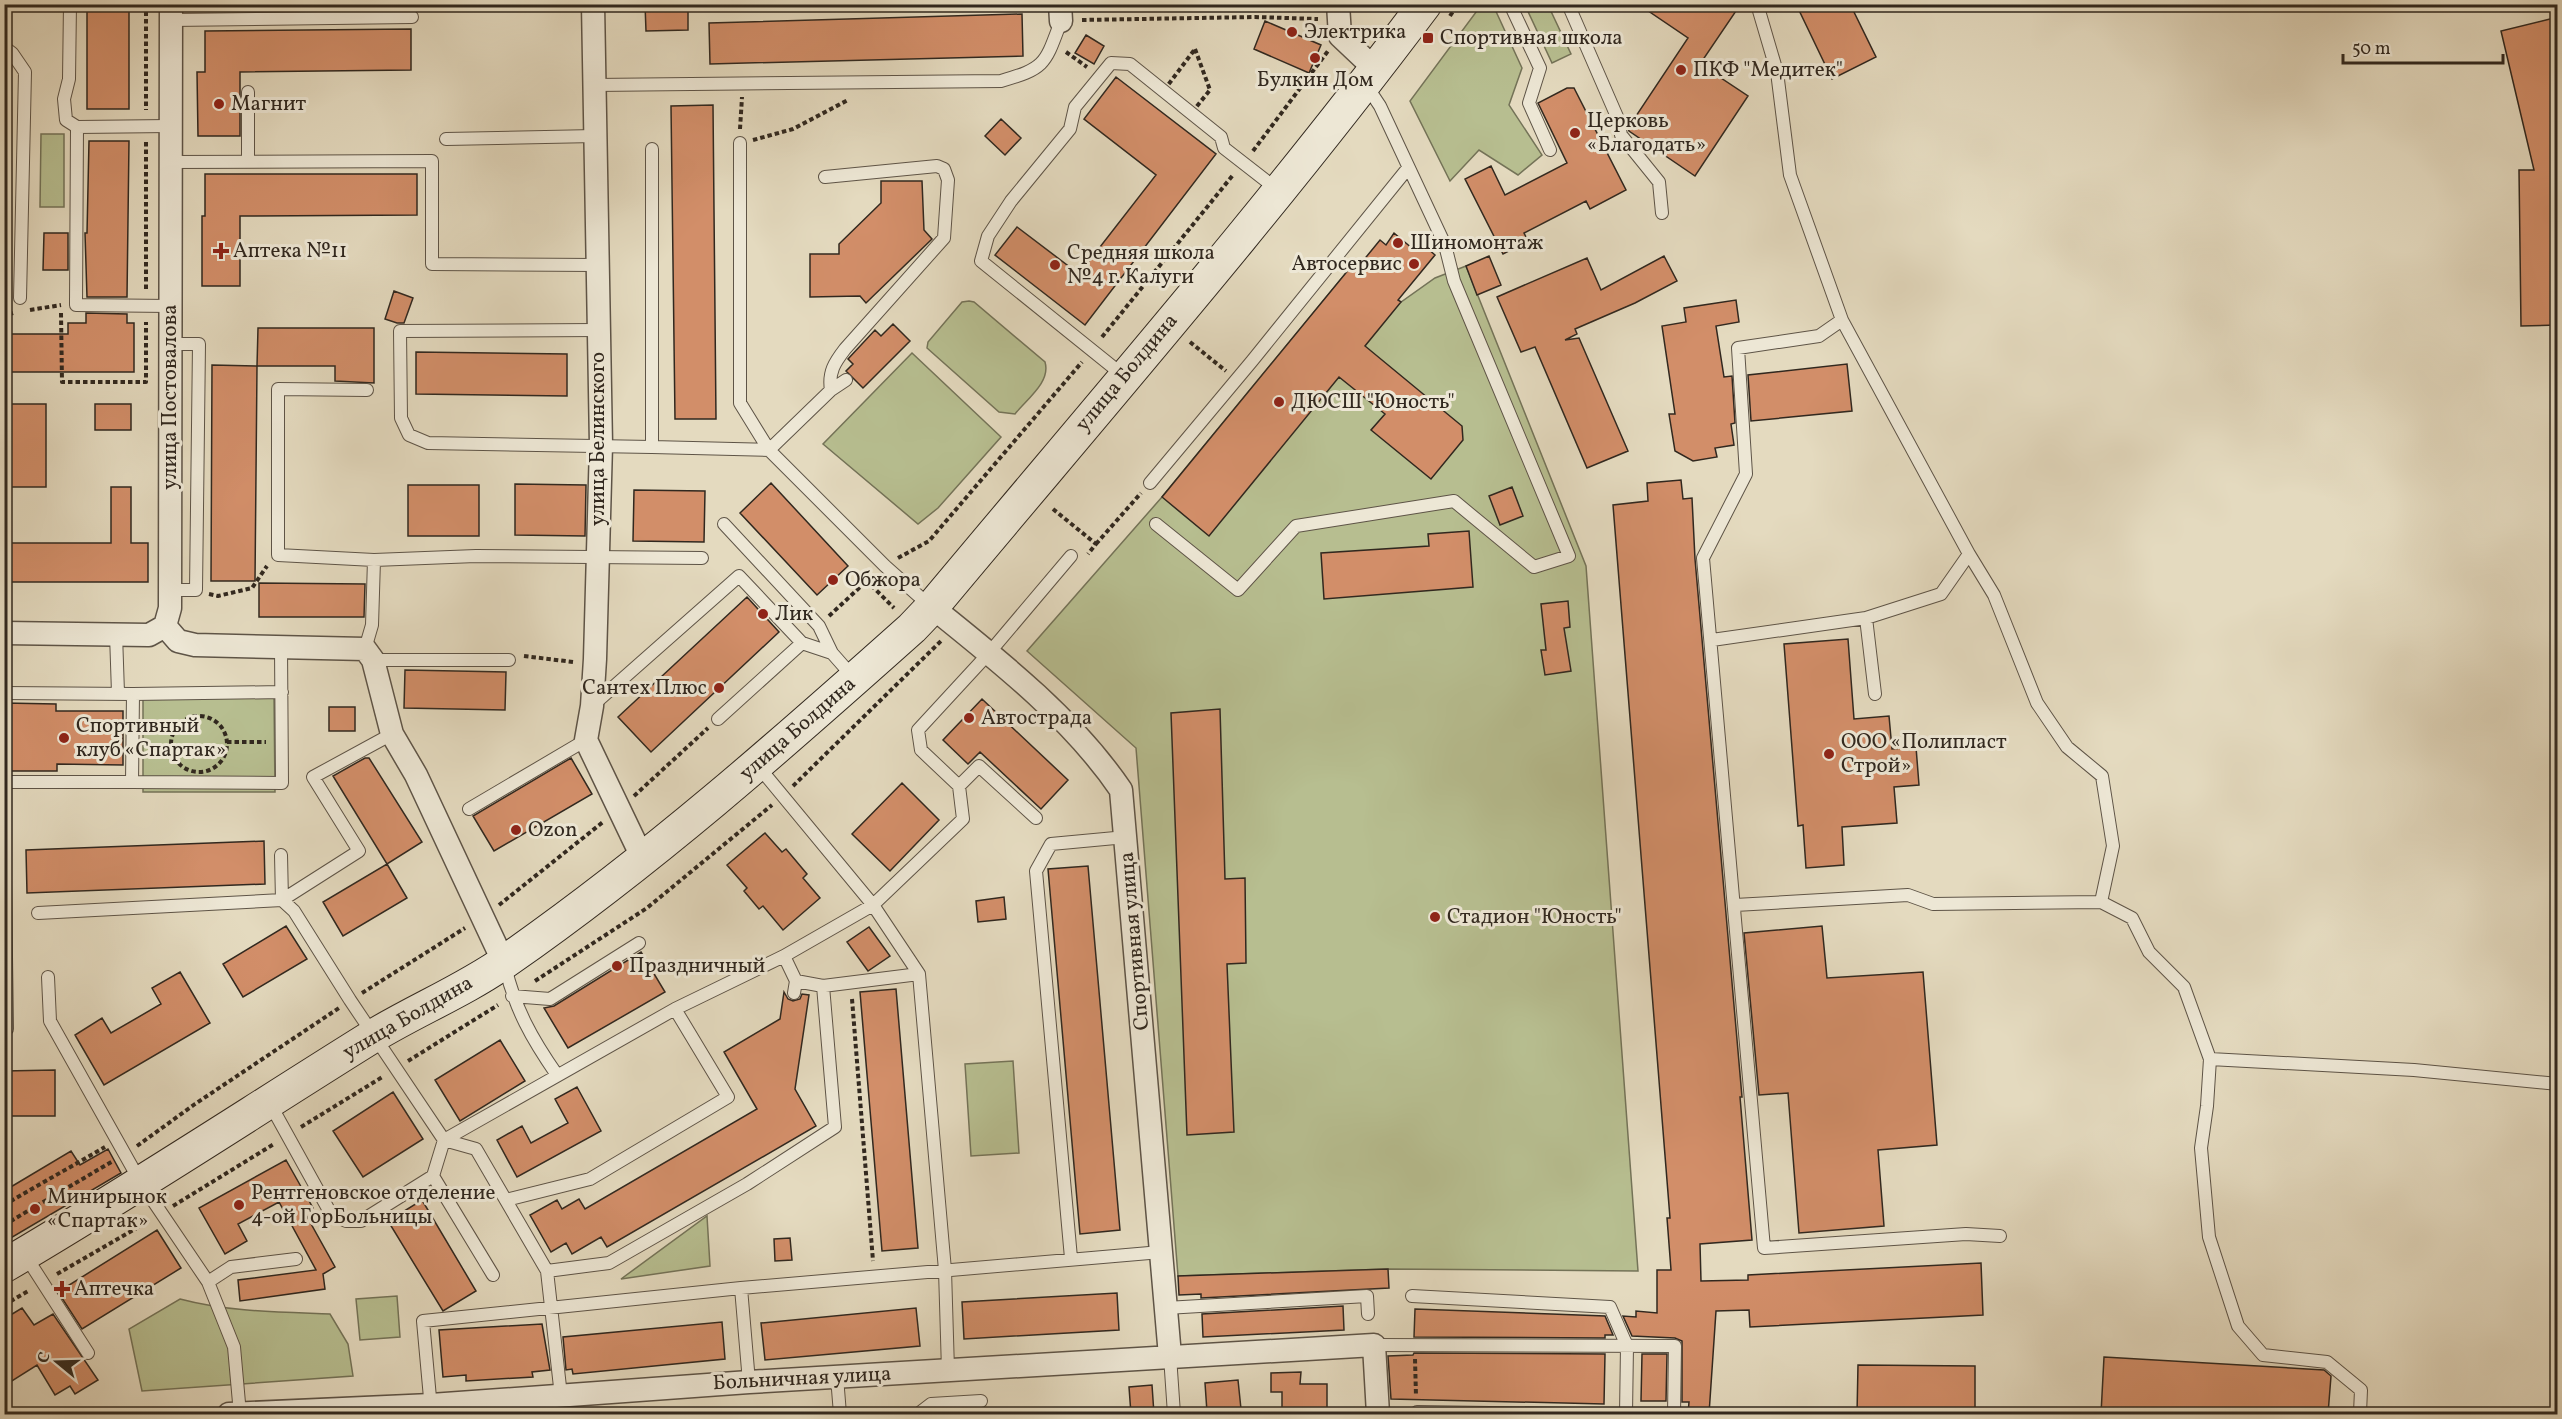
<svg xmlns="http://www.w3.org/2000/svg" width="2562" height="1419" font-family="Vollkorn,serif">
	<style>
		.green { fill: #b7be90; stroke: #747358; stroke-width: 1.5 }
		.building { fill: #d28e69; stroke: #31281f; stroke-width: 1.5 }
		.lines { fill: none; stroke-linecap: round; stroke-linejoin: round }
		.service-casing { stroke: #5e5447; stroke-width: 14 }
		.minor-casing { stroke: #5e5447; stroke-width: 25 }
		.secondary-casing { stroke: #31281f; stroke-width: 35 }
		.path { stroke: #31281f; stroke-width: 4; stroke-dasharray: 4.5 3; stroke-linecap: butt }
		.service { stroke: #ede7d5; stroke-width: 12 }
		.minor { stroke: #ede7d5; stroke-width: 22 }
		.secondary { stroke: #ede7d5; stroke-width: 33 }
		.poi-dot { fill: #8f2418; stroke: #ede7d5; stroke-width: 2 }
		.labels { text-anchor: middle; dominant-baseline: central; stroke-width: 6; stroke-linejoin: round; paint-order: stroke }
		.poi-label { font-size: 21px; fill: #31281f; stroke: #ede7d5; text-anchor: start }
		.street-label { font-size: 21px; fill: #31281f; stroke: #ede7d5 }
	</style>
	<rect width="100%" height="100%" fill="#e4dabf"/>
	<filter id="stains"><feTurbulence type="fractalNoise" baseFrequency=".00333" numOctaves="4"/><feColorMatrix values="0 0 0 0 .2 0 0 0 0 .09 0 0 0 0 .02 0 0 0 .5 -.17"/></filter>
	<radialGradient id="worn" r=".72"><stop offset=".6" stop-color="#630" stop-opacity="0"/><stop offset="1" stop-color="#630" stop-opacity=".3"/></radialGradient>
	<path class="green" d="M1482 4 1493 5 1522 68 1509 105 1542 155 1518 175 1479 150 1450 181 1410 101Z
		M1525 5H1548L1571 54 1552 63Z
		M41 134H64V207H40Z
		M1354 263 1401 302 1435 278 1466 266 1586 566 1638 1271 1388 1269 1178 1276 1136 748 1027 651 1162 497Z
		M969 301 974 302 1045 362C1051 382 1027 399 1015 414L999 412 927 348 928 342 962 302Z
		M912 353 1001 437 938 508 918 524 823 444Z
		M143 696H274L275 792H143Z
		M1013 1061 1019 1153 971 1156 965 1064Z
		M707 1216 710 1266 621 1279Z
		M397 1296 400 1337 360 1340 356 1299Z
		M180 1299C229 1312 279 1312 330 1314L348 1344 353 1376 142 1391 129 1329Z"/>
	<path class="building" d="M87 4H129V109H87Z
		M645 4H688V30L646 31Z
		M1638 4H1727L1736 11 1700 64 1748 96 1695 176 1629 131 1628 128 1688 38Z
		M1796 4H1850L1876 57 1832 79Z
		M1022 14 1023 56 710 64 709 23Z
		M2558 17V325L2521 326 2519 170H2534L2501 31Z
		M1265 21 1321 45 1309 73 1254 49Z
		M411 29V70L240 72V136H198L197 72H205V31Z
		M1086 35 1104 46 1094 64 1075 53Z
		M1116 77 1216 154 1085 325 995 255 1017 227 1079 274 1156 175 1084 119Z
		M1567 88H1574L1626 190 1590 209 1586 201 1524 233 1528 241 1503 254 1465 179 1491 166 1505 195 1567 163 1538 103Z
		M713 105 716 419H675L671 106Z
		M1001 119 1021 138 1005 155 985 136Z
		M89 141H129L127 297H87L85 233H87Z
		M205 174H417V215L240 216V286H202V216H205Z
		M881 181H922L924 230 932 239 866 303 860 296 810 297V254H839V244L881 203Z
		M44 233H68V270H43Z
		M1394 233 1413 249 1419 241 1435 255 1398 300 1401 302 1365 346 1462 426 1463 440 1431 479 1371 430 1385 414 1339 377 1209 536 1162 497 1354 263 1358 267 1380 240 1386 245Z
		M1489 256 1501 285 1477 295 1466 266Z
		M1664 256 1677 281 1635 303 1575 329 1577 334 1565 340 1579 338 1628 451 1587 468 1535 347 1521 352 1497 297 1587 258 1601 290Z
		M394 291 413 298 404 323H397L385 319Z
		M1736 300 1739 322 1716 326 1724 377 1732 376 1735 423 1731 424 1734 445 1715 448 1717 457 1693 461 1675 451 1669 414H1675L1662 326 1686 322 1684 308Z
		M86 313 127 314V323H134V372H4V334H68V323H86Z
		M893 324 910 341 863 388 846 371 853 364 848 359 875 330 881 336Z
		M258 328H374V383L335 381V366H257Z
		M416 352 567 354V396L416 394Z
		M1847 364 1852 411 1751 421 1748 375Z
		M212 365 257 366 255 581H211Z
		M4 404H46V487H4Z
		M95 404H131V430H95Z
		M1681 480 1683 499 1692 498 1695 559 1742 1097H1740L1752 1240 1700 1244 1701 1281 1748 1280V1275L1981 1263 1983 1315 1750 1327 1749 1310 1716 1311 1709 1414H1688L1689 1402H1682V1341L1675 1338 1632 1336 1623 1316 1636 1317V1311L1657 1313V1270H1671L1667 1218H1670L1613 505 1648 501 1647 483Z
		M771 483 848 566 817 595 740 513Z
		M515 484 586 485 585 536 515 535Z
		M408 485H479V536H408Z
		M111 487H131V543H148V582H4V543H111Z
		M1512 487 1523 516 1500 525 1489 496Z
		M634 490 705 491 704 542 633 541Z
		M1469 531 1473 587 1324 599 1321 553 1429 546 1428 534Z
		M259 583 365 584 364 617H259Z
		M747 597 779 632 651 752 618 717Z
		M1568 601 1570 627 1564 628 1571 671 1545 675 1541 650H1546L1541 604Z
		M1848 639 1854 719 1889 716 1892 749 1916 747 1919 785 1894 787 1897 823 1842 827 1844 865 1806 868 1803 825 1798 826 1784 644Z
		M405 670 506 672 505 710 404 708Z
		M982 699 1068 780 1041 809 980 752 968 764 943 740Z
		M4 703 56 704V711H123V765L57 764V771H4Z
		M329 707H355V731H329Z
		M1220 709 1225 879 1245 878 1246 963 1227 964 1234 1132 1187 1135 1171 713Z
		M365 758H369L422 842 387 864 333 776Z
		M571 758 592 794 494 851 473 816Z
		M902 783 939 820 890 871 852 834Z
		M765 833 782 852 786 849 807 874 803 878 820 898 783 930 763 906 759 909 744 891 747 888 727 865Z
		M264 841 265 884 27 893 26 850Z
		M387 864 407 898 343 936 323 902Z
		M1088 866 1120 1230 1080 1234 1048 869Z
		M1004 897 1006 919 978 922 976 901Z
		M286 926 307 959 243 997 223 964Z
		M1822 926 1827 978 1923 972 1937 1145 1878 1150 1884 1226 1799 1233 1788 1093 1759 1095 1744 933Z
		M869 927 890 956 868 971 847 942Z
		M641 952 665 992 568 1048 544 1008 554 1006Z
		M180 972 210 1023 104 1085 75 1035 102 1018 111 1033 161 1004 152 988Z
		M896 989 918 1248 882 1251 860 992Z
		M784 992 788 999 793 1001 800 999 802 994 809 995 795 1089 816 1126 607 1247 601 1237 572 1254 566 1243 551 1252 530 1215 557 1200 562 1209 579 1199 585 1209 757 1109 724 1052 780 1019Z
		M500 1040 525 1081 460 1121 435 1080Z
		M55 1070V1116H4V1071Z
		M577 1087 601 1131 517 1177 497 1140 522 1126 531 1143 568 1123 555 1099Z
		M393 1092 423 1139 363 1177 333 1131Z
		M108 1149 121 1173 4 1242V1191L71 1151 80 1165Z
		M286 1160 313 1208 305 1213 335 1267 323 1274 325 1289 240 1301 238 1280 316 1270 279 1202 238 1224 247 1241 225 1254 199 1208Z
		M422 1200 476 1291 443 1311 388 1221Z
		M157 1230 181 1268 82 1329 58 1292Z
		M790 1238 792 1260 775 1261 774 1239Z
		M1388 1269 1389 1288 1201 1298V1294L1179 1295 1178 1276Z
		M1117 1293 1119 1330 964 1339 962 1302Z
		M1343 1306 1344 1330 1203 1337 1202 1314Z
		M22 1308 34 1325 53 1314 98 1380 75 1394 70 1386 55 1395 37 1365 4 1386V1319Z
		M916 1308 920 1346 765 1360 761 1323Z
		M1415 1309 1605 1316 1613 1335H1605V1338L1414 1337Z
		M722 1322 725 1359 573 1374 572 1369 566 1370 563 1337Z
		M542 1324 550 1370 532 1372 533 1377 466 1381V1375L443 1377 439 1330Z
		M1414 1353 1605 1354 1604 1404 1391 1399 1388 1356 1413 1355Z
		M1642 1354H1667L1666 1401H1641Z
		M2104 1357 2324 1370 2331 1376 2328 1414H2101Z
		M1858 1365 1975 1366V1414H1857Z
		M1301 1372 1300 1384H1327V1414H1282V1392H1271V1373Z
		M1238 1380 1241 1409 1207 1412 1205 1383Z
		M1152 1385 1154 1414H1131L1129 1387Z"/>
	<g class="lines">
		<g class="service-casing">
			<path id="service" d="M70 4 69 79 64 99 66 120 77 127 170 126
				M1510 4 1540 68 1529 103 1550 150
				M1568 4 1618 119 1621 135 1659 182 1662 213
				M1757 4 1777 72 1790 175 1842 320 1819 336 1738 348 1746 474 1703 558 1764 1248 1966 1234 2000 1236
				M171 20 412 17
				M4 47 12 53 25 72 20 298
				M594 85 1001 81C1046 68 1045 64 1061 21
				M248 92V162
				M77 127 76 305 170 306
				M446 139 595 136
				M652 149V447L769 450 740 403V143
				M170 162 432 161V264L597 265
				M825 177 937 166 944 169 948 180 944 238 845 349C835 362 828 372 831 390L769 450 885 566 930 606
				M1842 320 1969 554 1941 594 1866 618 1875 694
				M599 330 400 331 401 418 409 435 428 443 652 447
				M170 344H199L196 590H170
				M1124 376 981 261 988 236 1011 201 1070 129 1075 107 1111 63 1130 64 1221 137 1224 148 1278 190
				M367 390 278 389V555L374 560 476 556 702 558
				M831 390 846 380
				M1150 483 1252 361 1408 168
				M724 524 819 626 832 653 854 678
				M1156 524 1238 590 1296 526 1454 501 1534 567 1569 556 1454 281 1445 245 1380 106 1366 85
				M116 634 118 693
				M1712 640 1866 618
				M365 649 372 625 374 560
				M373 660H509
				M4 693 133 694 132 782H4
				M133 694 282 692
				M593 705 739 576 802 643 832 653
				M718 719 802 643
				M758 766 873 905 784 956
				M132 782 282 783 281 648
				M469 809 586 740
				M1036 818 979 766 959 786 921 750 918 730 989 653 1071 556
				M281 855 282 900 359 851 313 777 392 734
				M2101 902 2132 918 2149 952 2184 987 2210 1059 2207 1106 2201 1148 2209 1237 2238 1326 2263 1355 2327 1362 2361 1390 2360 1413
				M1735 905 1908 895 1933 904 2101 902 2113 846 2102 776 2067 747 2037 703 1994 595 1969 554
				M38 913 282 900 294 911 350 1000 444 1140 476 1149 547 1271 561 1396
				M505 966C515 1009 532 1039 557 1075
				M48 977 50 1021 141 1183 208 1282 234 1347 240 1414
				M823 986 919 974
				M794 993 796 981
				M512 996 550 999 639 943
				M4 1029H7L5 884
				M2210 1059 2414 1070 2558 1084
				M269 1102 331 1214 346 1221H361L433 1176 493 1275
				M433 1176 444 1140 675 1009
				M506 1200 590 1179 728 1097 675 1009 784 956 796 981 823 986 835 1127 747 1184 609 1263 547 1271
				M25 1255 88 1353
				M1071 1258 1036 871 1051 844 1126 837
				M208 1282 231 1267 296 1259
				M741 1288 749 1382
				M1412 1296 1610 1307 1627 1346 1626 1414
				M1166 1308 1367 1296 1368 1314
				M1374 1345 1675 1346 1674 1414
				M1170 1356 1174 1414
				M948 1370 945 1270 919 974 873 905 963 819 959 786
				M837 1377 840 1414
				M431 1409 423 1321 741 1288 1161 1252
				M1417 1412 1573 1414
				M918 1414 931 1404 981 1401"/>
		</g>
		<g class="minor-casing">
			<path id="minor" d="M593 4 601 445 595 659 592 706 586 740 643 859
				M1060 4 1061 21
				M1338 4 1340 36 1376 70
				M932 607C998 660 1073 719 1121 790L1170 1356
				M165 626 178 641 195 645 365 649 373 660 392 734 416 775 504 963
				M4 633 149 635 165 626 170 608 171 4
				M229 1414 431 1405 749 1382 1374 1345 1378 1414"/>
		</g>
		<g class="secondary-casing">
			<path id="secondary" d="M4 1266C127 1194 245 1116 365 1041 411 1012 462 992 506 961 651 860 781 745 912 628L932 607C1098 408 1269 212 1425 4"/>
		</g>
		<path class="path" d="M146 4V110
			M1450 16 1458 4
			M1082 20 1255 17 1318 19
			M1195 49 1210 90 1193 111 1165 89Z
			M1066 52 1087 67
			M740 129 742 97
			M753 140 793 129 848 100
			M146 142V290
			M1253 151 1328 51
			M30 310 61 305
			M61 313 62 382H146V322
			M4 316 13 313
			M1102 337 1233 175
			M1190 342 1226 371
			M1053 509 1096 544 1088 554
			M1096 544 1141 493
			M898 558 929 541 1082 362
			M866 580 894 608
			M209 594 218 596 252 588 267 566
			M829 616 872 576
			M524 656 573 662
			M171 744a28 28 0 1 1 56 0a28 28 0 1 1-56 0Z
			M227 742H266
			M147 746H171
			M793 786 942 640
			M634 796 708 728
			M499 905 603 822
			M535 981 647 908 772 805
			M362 993 465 928
			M852 999 873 1261
			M408 1061 498 1005
			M301 1127 384 1076
			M137 1146 195 1104 339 1008
			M4 1205 105 1147
			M173 1206 274 1144
			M4 1225 113 1161
			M57 1274 149 1221
			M4 1305 30 1290
			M1415 1359 1416 1396"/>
		<use href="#service" class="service"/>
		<use href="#minor" class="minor"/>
		<use href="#secondary" class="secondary"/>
	</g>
	<g class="poi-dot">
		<circle cx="1292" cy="32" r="6"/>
		<rect x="1422" y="32" width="12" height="12" rx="3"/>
		<circle cx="1315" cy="58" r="6"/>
		<circle cx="1681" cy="70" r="6"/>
		<circle cx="219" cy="104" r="6"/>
		<circle cx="1575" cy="133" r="6"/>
		<circle cx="1398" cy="243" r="6"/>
		<path d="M218 242h6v6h6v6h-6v6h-6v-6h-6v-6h6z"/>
		<circle cx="1414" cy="264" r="6"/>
		<circle cx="1055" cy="265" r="6"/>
		<circle cx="1279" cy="402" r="6"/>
		<circle cx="833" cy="580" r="6"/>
		<circle cx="763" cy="614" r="6"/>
		<circle cx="719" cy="688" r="6"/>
		<circle cx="969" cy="718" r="6"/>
		<circle cx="64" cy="738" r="6"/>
		<circle cx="1829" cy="754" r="6"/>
		<circle cx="516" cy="830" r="6"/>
		<circle cx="1435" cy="917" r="6"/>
		<circle cx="617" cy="966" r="6"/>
		<circle cx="239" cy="1205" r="6"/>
		<circle cx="35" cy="1209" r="6"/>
		<path d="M59 1280h6v6h6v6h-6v6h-6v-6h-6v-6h6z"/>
	</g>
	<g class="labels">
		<g class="poi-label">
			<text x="1304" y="32">Электрика</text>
			<text x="1440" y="38">Спортивная школа</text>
			<text x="1693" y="70">ПКФ "Медитек"</text>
			<text x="1315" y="80" text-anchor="middle">Булкин Дом</text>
			<text x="231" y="104">Магнит</text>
			<text x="1587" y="121">Церковь<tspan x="1587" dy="24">«Благодать»</tspan></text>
			<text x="1410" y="243">Шиномонтаж</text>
			<text x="233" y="251">Аптека №11</text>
			<text x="1067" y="253">Средняя школа<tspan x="1067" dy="24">№4 г. Калуги</tspan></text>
			<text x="1402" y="264" text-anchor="end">Автосервис</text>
			<text x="1291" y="402">ДЮСШ "Юность"</text>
			<text x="845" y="580">Обжора</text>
			<text x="775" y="614">Лик</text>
			<text x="707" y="688" text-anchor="end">Сантех Плюс</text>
			<text x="981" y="718">Автострада</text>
			<text x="76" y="726">Спортивный<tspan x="76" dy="24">клуб «Спартак»</tspan></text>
			<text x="1841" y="742">ООО «Полипласт<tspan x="1841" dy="24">Строй»</tspan></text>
			<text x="528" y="830">Ozon</text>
			<text x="1447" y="917">Стадион "Юность"</text>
			<text x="629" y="966">Праздничный</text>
			<text x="251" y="1193">Рентгеновское отделение<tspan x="251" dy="24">4-ой ГорБольницы</tspan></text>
			<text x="47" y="1197">Минирынок<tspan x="47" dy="24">«Спартак»</tspan></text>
			<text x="74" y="1289">Аптечка</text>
		</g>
		<g class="street-label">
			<text transform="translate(1127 373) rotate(-50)">улица Болдина</text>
			<text transform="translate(170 397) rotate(-90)">улица Постовалова</text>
			<text transform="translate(598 439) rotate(-90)">улица Белинского</text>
			<text transform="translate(798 729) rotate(-41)">улица Болдина</text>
			<text transform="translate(1135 941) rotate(-95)">Спортивная улица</text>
			<text transform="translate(408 1018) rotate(-30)">улица Болдина</text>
			<text transform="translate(802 1379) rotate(-3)">Больничная улица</text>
		</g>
	</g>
	<rect width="2562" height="1419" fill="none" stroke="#e4dabf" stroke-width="24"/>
	<rect x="6" y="6" width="2550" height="1407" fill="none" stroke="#31281f" stroke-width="3"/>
	<rect x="12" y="12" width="2538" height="1395" fill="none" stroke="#31281f" stroke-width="1.5"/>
	<g transform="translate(57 1362) rotate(289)" stroke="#ede7d5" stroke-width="4.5" paint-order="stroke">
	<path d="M0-4.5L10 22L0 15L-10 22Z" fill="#31281f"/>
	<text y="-9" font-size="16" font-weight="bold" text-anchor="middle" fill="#31281f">С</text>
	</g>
	<path d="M2343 54v9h160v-9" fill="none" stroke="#31281f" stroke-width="3"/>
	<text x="2352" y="54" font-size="18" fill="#31281f" stroke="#ede7d5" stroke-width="4.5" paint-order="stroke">50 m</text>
	<rect width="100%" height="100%" filter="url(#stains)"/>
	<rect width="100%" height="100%" fill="url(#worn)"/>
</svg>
